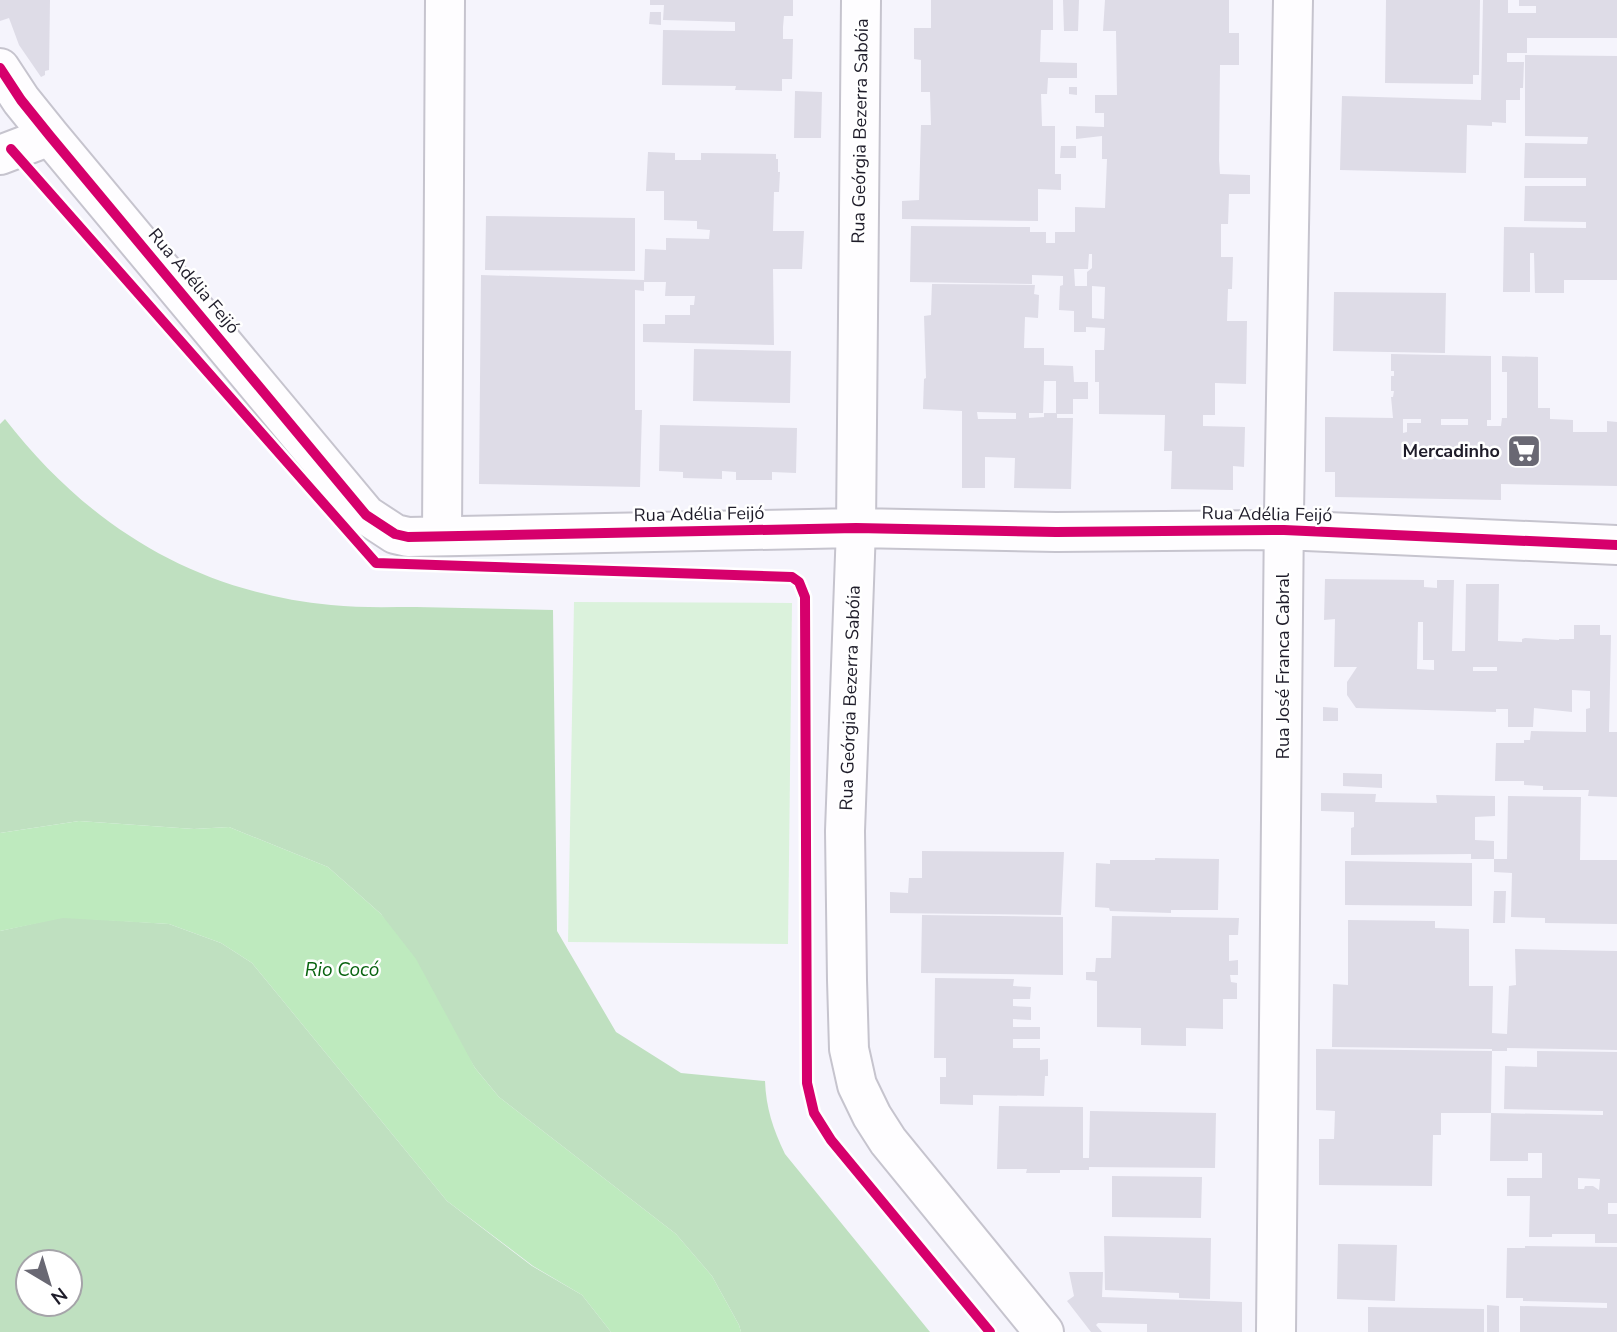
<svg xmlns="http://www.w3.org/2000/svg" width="1617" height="1332" font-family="'Nunito Sans',sans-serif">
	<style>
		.green { fill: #dbf2dc }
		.forest { fill: #bfe0c0; fill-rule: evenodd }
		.water { fill: #beeabe }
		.building { fill: #dedce7; fill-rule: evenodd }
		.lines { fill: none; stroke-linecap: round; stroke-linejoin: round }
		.street-casing { stroke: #c6c4ce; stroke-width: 42 }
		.street { stroke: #fefdff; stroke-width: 38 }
		.cycleway-casing { stroke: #fff; stroke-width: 15 }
		.cycleway { stroke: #d6006c; stroke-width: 10 }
		.labels { text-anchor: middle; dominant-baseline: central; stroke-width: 5; stroke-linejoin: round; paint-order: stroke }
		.street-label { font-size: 18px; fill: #1e1c29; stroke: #fff }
		.poi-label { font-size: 18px; font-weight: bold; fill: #1e1c29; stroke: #fff; text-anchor: end }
		.water-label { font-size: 19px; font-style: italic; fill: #08630f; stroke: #fff }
	</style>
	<rect width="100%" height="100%" fill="#f5f4fc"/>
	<path class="green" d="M574 602 792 603 788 944 568 942Z"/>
	<path class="forest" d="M5 419C88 526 195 592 331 605 359 608 387 607 416 607 461 608 507 609 553 610L557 931 616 1032 681 1073 765 1081C766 1108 773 1129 785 1154L930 1332H741L739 1325 712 1276 676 1234 499 1097 475 1068 381 914 328 867 229 827 194 829 79 821 0 833V424Z
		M63 917 169 924 221 943 252 963 447 1201 532 1266 582 1295 611 1332H0V931ZM28 1262H70V1304H28Z"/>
	<path class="water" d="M79 821 194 829 229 827 328 867 381 914 416 959 475 1068 499 1097 676 1234 712 1276 739 1325 741 1332H611L582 1295 533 1266 447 1201 252 963 221 943 169 924 63 918 0 931V833Z"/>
	<path class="building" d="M0 0H50L49 70 45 71V75L41 77 19 45 9 18 0 21Z
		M650 0H793V16H784L783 27V39H793L792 79H782V91L735 90 736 86 662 85 663 30 735 31V22L663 20 664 5H650Z
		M931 0H1053V30H1041L1040 62 1077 63V78H1048L1047 94H1041L1042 126H1055V174H1061V190L1038 189V221L902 219V201L919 200 921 125H931L930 92H921V60L914 59V28H931Z
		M1063 0H1079L1078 31H1064Z
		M1105 0H1229V33H1239V65H1220L1219 160 1220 174 1250 175V194H1229L1228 224H1221V257H1233L1232 289H1228L1227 321H1247L1246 384 1215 383V415H1203V426L1245 427 1244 467 1233 466V490L1171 489 1172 451H1164L1165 415 1099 414V382H1095V350H1104L1105 328 1086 327V332H1074V311L1059 310 1060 286 1063 285V276L1032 275V284L910 282 911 226 1030 227V232H1046V243H1055V232H1075V207L1105 208 1107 159H1102V136L1076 139V126L1104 127V113H1095V95H1117L1116 31H1103ZM1089 254H1092V268L1087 272V286H1075L1074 269H1088ZM1092 286 1105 287 1104 319 1092 318Z
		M1386 0H1480L1479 75H1473V84L1385 83Z
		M1483 0H1508V13H1536V6H1519V0H1617V38H1527V53H1507V62H1524L1523 88H1520V100H1506V123L1492 122V126L1467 125 1466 173 1340 170 1342 96 1481 100Z
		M650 12H661V25L649 24Z
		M1525 55 1617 56V280H1564V293H1535L1534 253H1530V292H1503L1504 227 1586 228V222L1524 221 1525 186H1586V178H1524L1525 143 1587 144 1588 137 1525 136Z
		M1069 87H1077V95L1069 94Z
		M795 91 822 92 821 138H794Z
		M1061 146H1076V158H1060Z
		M648 152 675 153V160H701V153L776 154V159H778V172H780L779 192H774L773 231H804L802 269H773L774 345 643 342V324H665V315H690V305H694L695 296H665L666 282H644L645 249 666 250V238L709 239 710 230 697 229V221L664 220V191H646Z
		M486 216 635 218V271L485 270Z
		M481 275 644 280V291L635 290V410H642L640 487 479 484Z
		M932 284 1035 285 1034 294 1039 295 1038 318 1025 317 1024 348H1044V365L1073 366 1074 382H1088V399H1073V414H1057V418H1073L1071 489 1014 488 1015 458 985 457V488H962V411L923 409 924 379 926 378 924 316 931 315ZM1044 381H1056V413H1044V417L1029 418V413H1043ZM977 412 1016 413V419H978Z
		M1334 292 1446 293 1445 353 1333 351Z
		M694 349 791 351 790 403 693 401Z
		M1391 354 1491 356V420H1487V426H1501L1502 418H1507V372H1502V356L1538 357V408H1550V419L1573 420V432H1607V421L1617 422V486L1501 484V500L1335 497V472H1325V417L1393 418 1391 397H1393L1394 391H1391V376H1394V371H1391ZM1403 419H1421V423H1407V432L1403 433ZM1441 419H1468V425H1441Z
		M660 425 797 428 796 473 772 472V480H736V472L722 471V479L683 478V472L659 471Z
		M1325 579 1424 580V587L1437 588V580H1454L1452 651H1465L1466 584H1499L1498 641 1522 642V639L1525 638 1559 640V639H1574V625H1600V635H1611L1609 732H1617V797L1588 796 1589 790H1543V786L1524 785V781H1495L1496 743H1524V740H1530L1531 731 1586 732V709L1590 708V691L1572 690V712L1534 708 1533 727H1508V709H1496V712L1356 708 1347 695V682L1357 667H1334L1335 619 1324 620ZM1418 622H1423V660H1434V670L1417 669ZM1473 667H1497V671H1473Z
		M1323 707 1338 708V721H1323Z
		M1343 773 1382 774V788L1343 786Z
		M1321 793 1376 794 1375 802 1437 803 1436 795 1495 796V816L1475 817V840L1494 841V859H1471V854L1351 855V828L1354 827V812L1321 811Z
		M1508 796 1581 797 1580 860H1617V924L1545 923V918L1511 917 1512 873 1494 872V859H1507Z
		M922 851 1064 852 1061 915 890 913V892L908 893 909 878H922Z
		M1155 858 1219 859 1218 910H1171V913L1110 911 1109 908 1095 907 1096 863 1110 864V860H1155Z
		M1345 861 1472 863V906L1345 905Z
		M1494 891H1506L1505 923H1493Z
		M922 915 1063 917V975L921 973Z
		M1112 916 1239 918 1238 935H1229V961L1238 960V975H1230L1231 982 1237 983V999H1223V1029L1186 1028V1046L1141 1045V1028L1097 1027V981L1086 980V972H1095L1096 958H1111Z
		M1348 920 1435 921V928L1469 929V986H1493L1492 1033 1507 1034 1509 986 1516 985 1515 949 1617 951V1050L1507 1048V1051H1492L1491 1113H1441V1135H1433L1432 1186 1319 1185V1139H1334L1335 1111 1316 1110V1049L1492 1051V1049L1332 1047 1333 984 1348 985Z
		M935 978 1014 979 1013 986 1031 987 1030 999H1013V1006L1031 1007V1020L1013 1019V1027H1040V1039H1013V1048H1040V1060L1048 1059V1076H1045L1044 1096 973 1095V1105L940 1104V1077H946V1058H934Z
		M1537 1051 1617 1052V1203H1608V1214H1617V1243H1595V1234H1552V1237H1529L1530 1196H1507V1178H1542V1153H1528V1161H1490L1491 1113 1603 1115V1111L1504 1109 1505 1066 1537 1067ZM1578 1178 1600 1179 1599 1190 1593 1186H1585L1584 1189H1578Z
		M999 1106 1083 1107V1158H1089L1090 1111 1216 1113 1215 1168 1089 1167V1170H1060V1173H1026L1027 1169H997Z
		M1112 1176 1202 1177 1201 1218 1112 1217Z
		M1104 1236 1211 1238 1210 1299 1179 1298V1293L1105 1290Z
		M1338 1244 1397 1245 1395 1301 1337 1299Z
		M1525 1246 1617 1247V1332H1520V1306L1607 1308V1303L1523 1301V1298H1506L1507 1248H1525Z
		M1069 1272H1103L1102 1297 1242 1302V1332H1147V1324L1098 1323 1096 1325 1102 1332H1091L1067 1301 1074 1296Z
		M1487 1305 1499 1306V1332H1487Z
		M1368 1307 1484 1309V1332H1368Z"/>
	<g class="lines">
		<g class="street-casing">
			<path id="street" d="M861 0 856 528 845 831 847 980 849 1049 857 1085 872 1116 888 1141 1044 1332
				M0 68 21 100 50 136 366 515 395 534 408 537 856 528 1056 532 1284 530 1617 545
				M0 155 50 136
				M442 536 445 0
				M1276 1332 1284 512 1293 0"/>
		</g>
		<use href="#street" class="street"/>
		<g class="cycleway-casing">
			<path id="cycleway" d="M0 68 21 100 50 136 366 515 395 534 408 537 856 528 1056 532 1284 530 1617 545
				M11 149 376 563 792 577 799 582 805 597 807 1083 814 1113 831 1140 990 1332"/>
		</g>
		<use href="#cycleway" class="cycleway"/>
	</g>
	<defs>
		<g id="supermarket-square" transform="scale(1.75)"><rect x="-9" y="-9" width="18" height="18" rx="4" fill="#696873" stroke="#fff"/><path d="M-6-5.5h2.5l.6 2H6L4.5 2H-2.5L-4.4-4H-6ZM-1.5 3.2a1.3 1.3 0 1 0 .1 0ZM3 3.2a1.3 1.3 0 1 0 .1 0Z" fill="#fff"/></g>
	</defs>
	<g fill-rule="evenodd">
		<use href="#supermarket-square" x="1524" y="451"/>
	</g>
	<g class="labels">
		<g class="street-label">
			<text transform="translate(860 131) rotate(-89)">Rua Geórgia Bezerra Sabóia</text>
			<text transform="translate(194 281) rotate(50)">Rua Adélia Feijó</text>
			<text transform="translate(699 514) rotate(-1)">Rua Adélia Feijó</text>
			<text transform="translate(1267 514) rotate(1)">Rua Adélia Feijó</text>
			<text transform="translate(1283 666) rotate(-90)">Rua José Franca Cabral</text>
			<text transform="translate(850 698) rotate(-88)">Rua Geórgia Bezerra Sabóia</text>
		</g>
		<g class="poi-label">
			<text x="1500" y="451">Mercadinho</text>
		</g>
		<g class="water-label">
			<text x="342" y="970">Rio Cocó</text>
		</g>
	</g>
	<g transform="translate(49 1283) rotate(142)"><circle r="33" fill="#ffffff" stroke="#a5a4a9" stroke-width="2"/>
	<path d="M0-5L12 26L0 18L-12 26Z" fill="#696873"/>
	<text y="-10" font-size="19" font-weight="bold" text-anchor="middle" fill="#1e1c29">N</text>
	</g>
</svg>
